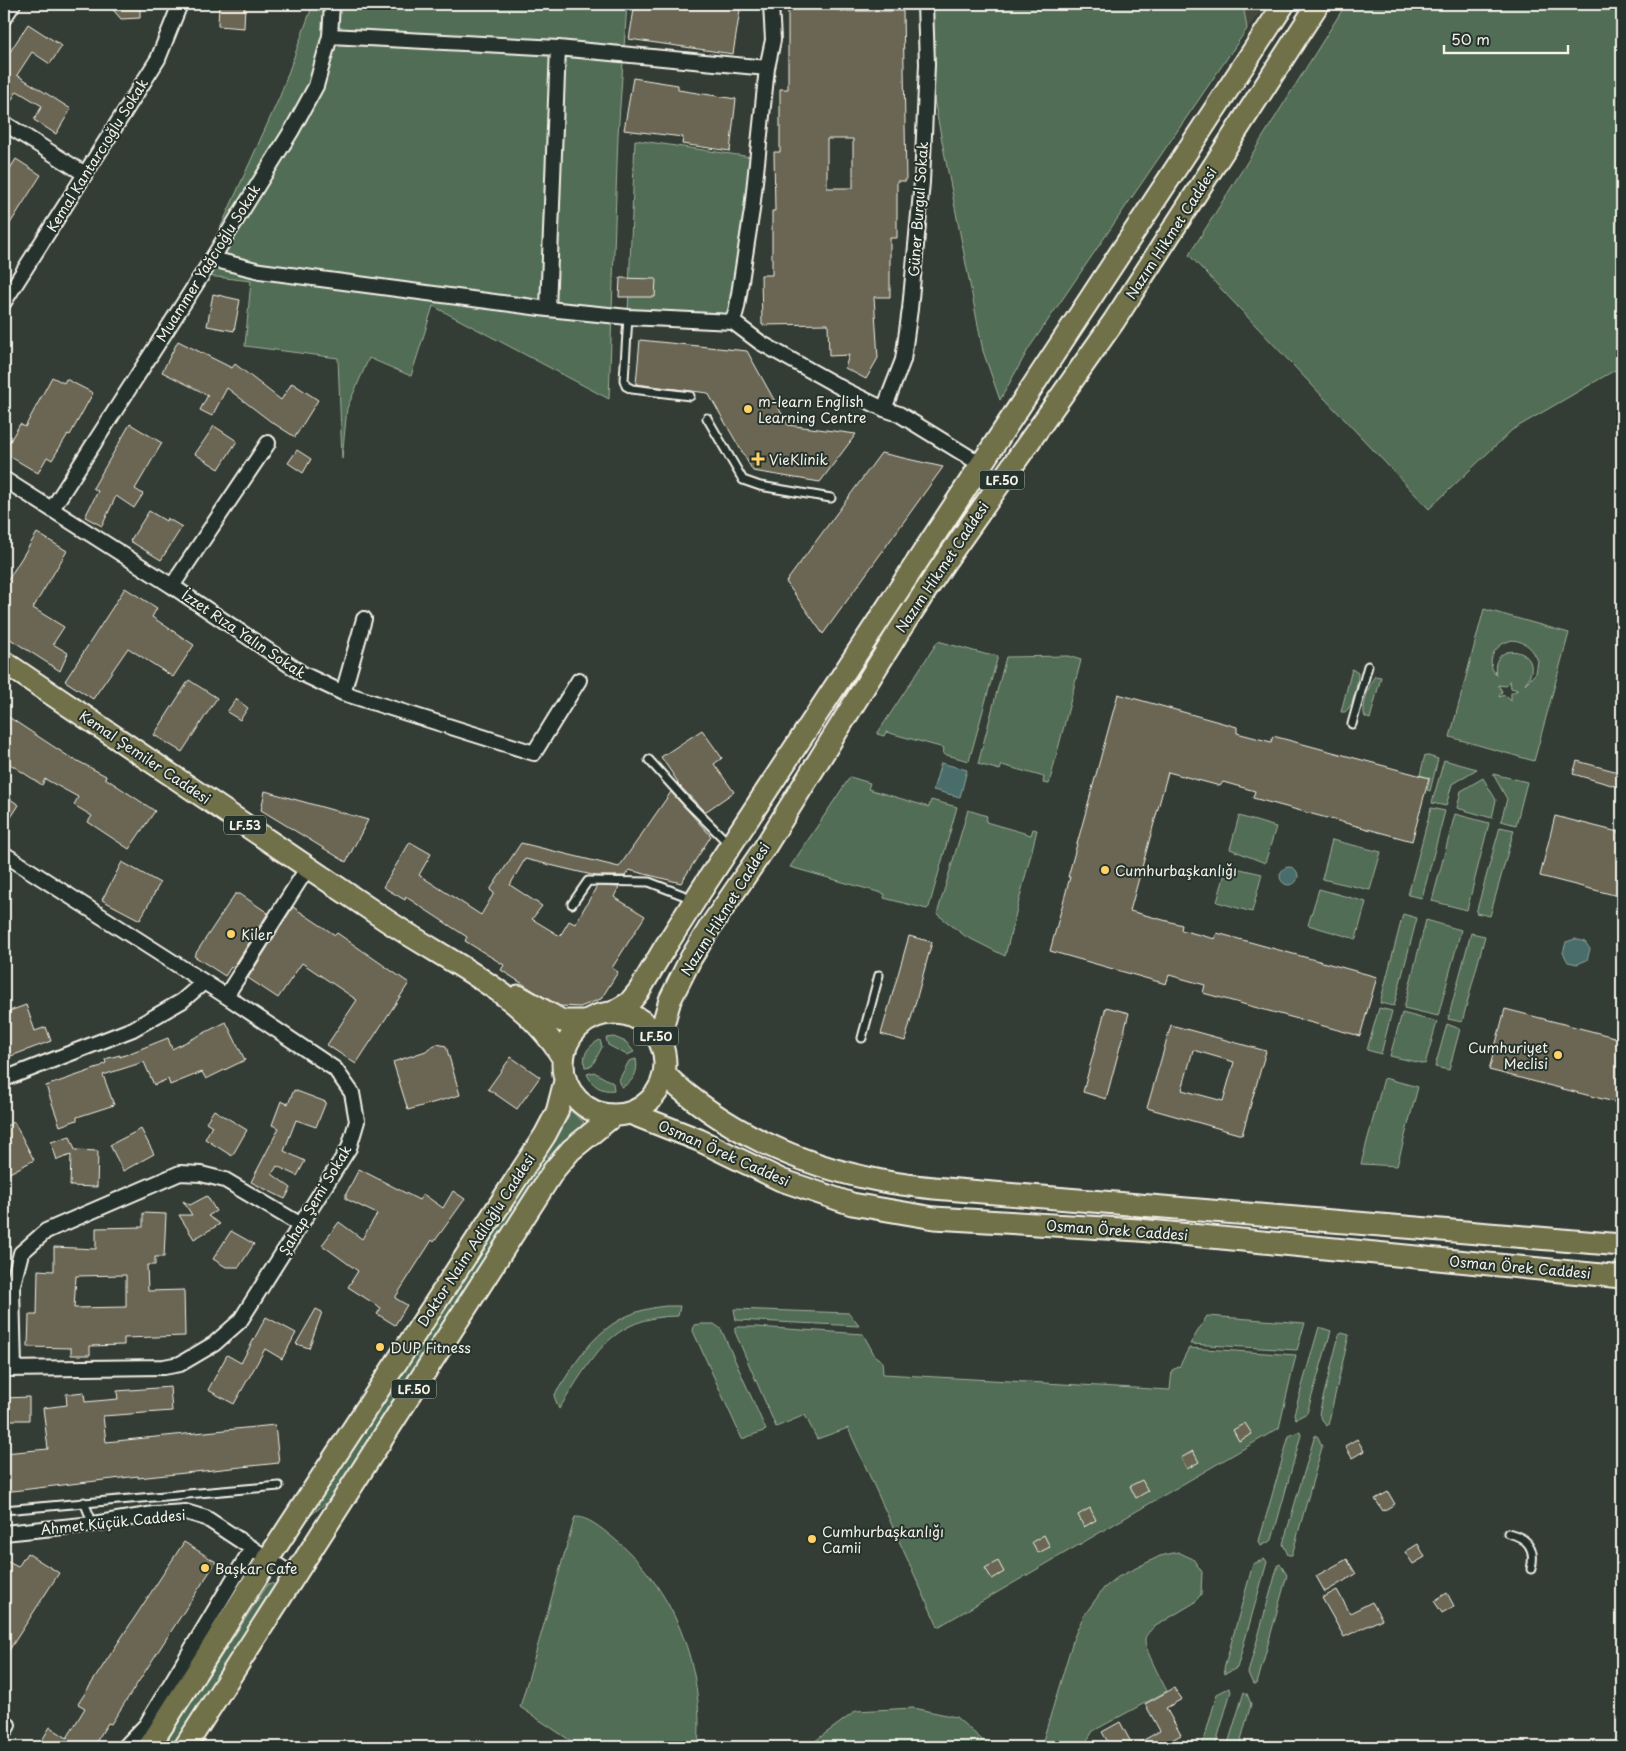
<svg xmlns="http://www.w3.org/2000/svg" width="1626" height="1751" font-family="'Playpen Sans',sans-serif">
	<style>
		.built { fill: #44493e }
		.green { fill: #516d55; stroke: #a2af9e; fill-rule: evenodd }
		.water { fill: #486d6b; stroke: #8da29d }
		.building { fill: #6a6653; stroke: #f4f1e8; fill-rule: evenodd }
		.lines { fill: none; stroke-linecap: round; stroke-linejoin: round }
		.lane-casing { stroke: #f4f1e8; stroke-width: 11 }
		.street-casing { stroke: #f4f1e8; stroke-width: 18 }
		.primary-casing { stroke: #f4f1e8; stroke-width: 25 }
		.lane { stroke: #26332d; stroke-width: 7 }
		.street { stroke: #26332d; stroke-width: 14 }
		.primary { stroke: #70704a; stroke-width: 21 }
		.poi-dot { fill: #ffd166; stroke: #26332d; stroke-width: 2 }
		.labels { text-anchor: middle; dominant-baseline: central; stroke-width: 4; stroke-linejoin: round; paint-order: stroke }
		.shield { fill: #26332d; stroke: #b6b8b0; stroke-width: 1 }
		.shield-label { font-size: 12px; font-weight: bold; fill: #f4f1e8 }
		.street-label { font-size: 14px; fill: #f4f1e8; stroke: #26332d }
		.poi-label { font-size: 14px; fill: #f4f1e8; stroke: #26332d; text-anchor: start }
	</style>
	<rect width="100%" height="100%" fill="#343d35"/>
	<filter id="ink" filterUnits="userSpaceOnUse"><feTurbulence type="fractalNoise" baseFrequency=".02" numOctaves="2"/><feDisplacementMap in="SourceGraphic" scale="10" xChannelSelector="R" yChannelSelector="G"/><feConvolveMatrix kernelMatrix="1 2 1 2 8 2 1 2 1" color-interpolation-filters="sRGB"/></filter>
	<g filter="url(#ink)">
		<path class="built" d="M1243 4H1266L1247 29Z"/>
		<path class="green" d="M313 4H627L618 135 609 399 433 306 411 376 369 358 347 408 342 459 338 358 245 346 251 281 199 275 280 96Z
			M929 4H1243L1247 29 1029 348 1000 400 983 351 927 64Z
			M1346 4H1622V366L1512 430 1429 509 1189 255Z
			M635 140 758 158 733 322 628 314Z
			M1484 609 1569 633 1534 761 1450 737ZM1513 640C1527 642 1533 649 1538 661L1536 673 1525 684C1526 681 1529 679 1530 675 1540 647 1489 640 1496 675 1484 660 1496 643 1513 640ZM1510 680 1511 688 1518 690 1511 693V701L1505 695 1499 697 1502 691 1498 685 1506 686Z
			M938 641 988 655 989 654 998 656 969 761 943 754 944 748 886 732 884 736 877 734Z
			M1068 656 1081 660 1049 784 1043 783 1044 777 1002 765 1000 770 978 764 1006 657Z
			M1352 669 1358 673C1358 683 1354 706 1345 712H1341Z
			M1375 676 1381 677 1370 719 1365 717C1361 709 1369 683 1375 676Z
			M1425 755 1438 759 1430 791 1427 790 1430 778 1420 775Z
			M1444 760 1477 769 1452 784 1446 806 1432 803Z
			M1493 774 1527 782 1516 825 1501 821 1507 799Z
			M850 777 870 783 868 789 929 807 931 800 957 807 929 907 927 909 884 898 885 894 790 867Z
			M1483 778 1496 800 1492 818 1457 808 1461 791Z
			M1431 808 1445 811 1422 898 1408 895Z
			M968 810 987 816 986 822 1031 835 1033 829 1037 830 1005 956 965 936 937 914Z
			M1455 814 1489 823 1467 910 1432 901Z
			M1239 816 1276 827 1265 863 1230 849Z
			M1500 827 1514 830 1490 916 1476 913Z
			M1332 840 1381 852 1370 890 1322 879Z
			M1227 866 1262 874 1252 912 1217 902Z
			M1319 889 1366 902 1356 939 1308 925Z
			M1403 914 1417 918 1394 1006 1380 1003Z
			M1426 920 1461 930 1438 1016 1404 1008Z
			M1471 933 1485 936 1462 1022 1448 1019Z
			M1379 1008 1392 1011 1381 1054 1367 1050Z
			M1402 1013 1437 1022 1425 1064 1390 1056Z
			M1447 1024 1460 1029 1449 1070 1435 1067Z
			M614 1037 626 1042 634 1052 627 1055 608 1045 606 1038Z
			M600 1040 602 1047 592 1066 585 1067C582 1054 589 1045 600 1040Z
			M636 1059C639 1072 633 1082 622 1087L619 1080 629 1061Z
			M594 1072 613 1083 614 1090C602 1092 592 1086 587 1074Z
			M1384 1078 1418 1087 1397 1166 1361 1164Z
			M566 1107 584 1122 545 1173 503 1233 337 1488 327 1502 310 1516 308 1514 493 1233 526 1183Z
			M666 1306H680L678 1316C610 1316 592 1359 559 1409L554 1396C584 1349 605 1312 666 1306Z
			M734 1309 849 1313 859 1326 736 1320Z
			M1207 1316 1305 1323 1297 1350 1190 1344Z
			M700 1324H714L721 1329 766 1430 742 1439 693 1331 694 1325Z
			M735 1327H757L863 1334 875 1356 882 1361 883 1374 1170 1390 1172 1370 1179 1367 1189 1348 1296 1355 1279 1428 938 1627 848 1428 817 1439 805 1415 776 1427 735 1332Z
			M1319 1327 1331 1331 1307 1413 1296 1419 1294 1414Z
			M1342 1333 1349 1335 1328 1425 1326 1426 1319 1414 1339 1335Z
			M1300 1431 1301 1435 1272 1540 1261 1546 1259 1541 1289 1436Z
			M1315 1435 1318 1437 1322 1447 1292 1555H1288L1283 1544Z
			M575 1517C587 1516 602 1529 611 1536 674 1587 705 1667 698 1747H580L520 1707Z
			M1178 1552 1193 1559 1202 1572 1201 1594 1194 1603 1154 1627C1151 1630 1146 1634 1145 1639 1144 1649 1162 1681 1167 1691L1093 1731 1083 1747H1041L1074 1637 1083 1617 1104 1588 1118 1577 1160 1556Z
			M1265 1559 1267 1562 1237 1668 1225 1674 1224 1669 1253 1564Z
			M1280 1564 1287 1575 1257 1684H1253L1248 1673 1278 1565Z
			M272 1583 276 1587 175 1747H162L261 1595 268 1584Z
			M1229 1688 1231 1691 1215 1747H1202L1217 1694Z
			M1244 1692 1247 1694 1251 1704 1239 1747H1227Z
			M913 1708 956 1717 988 1745 989 1747H807L856 1711Z"/>
		<path class="water" d="M941 763 967 770 960 797 933 790Z
			M1280 876a9 9 0 1 1 18 0a9 9 0 1 1-18 0Z
			M1575 939 1585 942 1590 949 1587 960 1577 964 1568 962 1563 953 1566 942Z"/>
		<path class="building" d="M108 4H140V18L121 19Z
			M219 4H245L244 28 218 26Z
			M635 4H741L733 54 629 39Z
			M788 4H840V11H903L906 181H897V238H890V297H874L878 358 866 379 845 368 849 355 829 356 828 324 762 325 761 275H772V211H775L774 152H780V89H788ZM827 139H853V188H827Z
			M28 24 62 46 50 64 32 52 17 75 71 109 56 134 34 120 42 106 17 91 4 113V61Z
			M633 78 678 85V90L736 99 730 151 682 144 683 137 624 130Z
			M16 159 41 175 4 233V178Z
			M620 278 656 279 655 297H619Z
			M213 294 240 300 234 331 207 326Z
			M640 340 747 351 788 425 856 434 820 482 753 471 708 393 636 384Z
			M178 341 232 368 235 364 281 400 292 383 318 400 295 437 270 421 227 388 212 416 200 410 208 395 162 372Z
			M52 377 64 383 66 379 93 393 70 435 68 434 52 460 47 457 38 473 4 453V451L20 424 25 427Z
			M130 424 162 443 135 489 143 494 134 508 116 496 102 526 85 517 98 491 93 488Z
			M214 426 237 441 219 469 195 454Z
			M297 450 311 459 303 473 288 463Z
			M881 453 943 467 823 634 786 582Z
			M149 511 166 521 167 518 182 527 161 560 130 541Z
			M37 533 67 551 33 608 64 627 53 644 68 653 60 671 4 635V577L8 580Z
			M125 588 157 608 152 617 194 645 173 677 128 648 93 699 65 681Z
			M189 680 217 698 182 752 154 735Z
			M1118 694 1237 727V733L1271 742 1273 736 1429 778 1412 841 1253 798 1255 791 1223 782 1220 786 1168 772 1130 911 1182 925 1181 930 1215 939 1217 933 1377 977 1360 1036 1203 993 1205 985 1169 975 1166 984 1050 951 1070 877H1068Z
			M236 699 248 708 240 720 227 712Z
			M4 714 74 760V759L106 776 105 778 155 811 129 849 88 822 92 816 74 805 78 797 45 779 42 785 4 760Z
			M702 730 722 758 714 764 734 792 705 812 677 783 678 782 661 757Z
			M1577 761 1622 773V788L1573 774Z
			M265 791 368 820 346 862 261 810Z
			M671 792 711 836 681 883 629 870 625 876H596L525 859 510 885 542 906 532 919 560 936 569 921 575 924 597 886 619 887 614 897 645 916 612 968 618 972 601 999 580 1007 560 1006 534 991 501 970 504 965 465 941 467 937 406 897 405 900 383 887 410 842 431 854 419 875 481 915 494 893 490 890 521 843 619 867Z
			M4 795 19 805 4 828Z
			M1555 816 1622 833V897L1540 876Z
			M122 862 160 883 140 920 102 900Z
			M235 894H240L268 913 233 968 231 967 225 976 194 956Z
			M293 907 335 935 337 933 409 983 356 1064 327 1045 357 1000 302 963 278 998 248 978Z
			M909 936 932 942 905 1041 881 1034Z
			M26 1005 35 1031 46 1027 51 1041 11 1056 4 1036V1013Z
			M1106 1007 1129 1013 1106 1099 1083 1092Z
			M1505 1009 1622 1039V1104L1489 1070Z
			M226 1022 245 1060 206 1079 202 1072 170 1085 168 1079 154 1085 144 1062 103 1075 114 1105 77 1117V1120L60 1126 46 1086 98 1068 106 1063 105 1059 120 1055V1057L168 1038 172 1049Z
			M1171 1025 1266 1051 1242 1135 1147 1108ZM1193 1050 1234 1062 1223 1101 1182 1090Z
			M437 1044 446 1046 460 1095 408 1110 393 1062 426 1051 429 1048Z
			M511 1057 540 1077 517 1109 488 1089Z
			M294 1090 326 1102 316 1127 296 1120 284 1151 305 1161 297 1176 277 1166 272 1174 291 1188 285 1199 251 1182 279 1128 272 1125 281 1101 288 1104Z
			M214 1110 247 1130 232 1156 205 1139 212 1126 206 1122Z
			M14 1122 34 1160 4 1176V1127Z
			M141 1129 154 1154 123 1171 110 1145Z
			M70 1136 75 1150 98 1151 97 1187 70 1186 71 1155 57 1160 51 1142Z
			M359 1169 419 1200 423 1194 443 1208 453 1191 465 1199 434 1242 432 1240 395 1298 407 1305 395 1325 377 1314 381 1308 348 1287 358 1271 322 1245 339 1222 362 1239 377 1214 346 1199V1194Z
			M207 1196 216 1211 208 1216 220 1224 194 1239 179 1215H192L183 1201 190 1205Z
			M143 1213 166 1214 164 1257H155V1265H147L148 1291 184 1290 185 1336 124 1338V1345L90 1346V1355H71V1348L28 1347 29 1315H37L38 1270 54 1271V1247L96 1249V1228L143 1227ZM126 1275V1307L74 1308 76 1276Z
			M231 1231 254 1244 239 1267H226L213 1259Z
			M316 1309 322 1312 309 1348 296 1344Z
			M266 1317 296 1333 282 1359 265 1349 234 1404 208 1390 227 1355 241 1363Z
			M170 1387 172 1411 103 1416 106 1442 275 1425 279 1463 138 1478V1476L4 1492V1453L48 1449 43 1408 67 1405 66 1394 84 1392 85 1402 118 1399 117 1391Z
			M29 1397V1420H4V1398Z
			M1245 1423 1252 1434 1239 1441 1233 1430Z
			M1357 1439 1364 1451 1352 1458 1345 1446Z
			M1193 1451 1199 1462 1187 1469 1181 1458Z
			M1142 1480 1148 1491 1136 1498 1130 1486Z
			M1388 1492 1395 1504 1383 1511 1375 1499Z
			M1090 1508 1096 1520 1084 1527 1078 1515Z
			M1044 1535 1050 1547 1038 1553 1032 1542Z
			M184 1542 216 1562 111 1724 108 1723 93 1747H38L50 1727 67 1738 85 1708 78 1704Z
			M1418 1544 1425 1557 1413 1564 1405 1552Z
			M27 1553 59 1573 4 1658V1560L18 1567Z
			M1347 1559 1356 1574 1325 1592 1316 1576Z
			M998 1561 1004 1572 992 1579 985 1568Z
			M1337 1590 1350 1613 1372 1602 1382 1619 1344 1637 1322 1598Z
			M1447 1593 1454 1606 1442 1613 1434 1601Z
			M1174 1688 1182 1699 1166 1708 1181 1735 1159 1747H1111L1102 1732 1120 1722 1133 1746 1160 1731 1145 1704Z"/>
		<g class="lines">
			<g class="lane-casing">
				<path id="lane" d="M628 317 624 380 626 386 632 389 690 396
					M707 418 743 480 760 486 831 498
					M1352 724 1368 666
					M649 760 687 802 729 844
					M572 904 588 881 649 882 693 899
					M862 1038 879 975
					M84 1502 93 1524
					M4 1510 279 1486
					M1508 1533C1528 1538 1536 1548 1531 1569"/>
			</g>
			<g class="street-casing">
				<path id="street" d="M4 18 13 4
					M330 36 558 48 767 68
					M4 123 85 174
					M212 259 260 271 548 309 628 317 733 322 761 343 847 391 884 409 899 414 982 465
					M4 302 158 59 180 4
					M548 309 558 48
					M733 322 737 307 752 210 767 68 773 40 771 4
					M884 409 903 360 910 309 922 182 927 64 925 4
					M4 479 172 586 303 674 343 693 534 753 579 680
					M52 509 212 259 292 130 316 86 330 36 332 4
					M172 586 268 443
					M343 693 364 619
					M4 854 226 996 335 1069 352 1093 357 1121 349 1148 240 1321 214 1344 180 1364 164 1367 4 1369
					M226 996 308 867
					M4 1079 133 1029 182 1001 204 982
					M14 1369 12 1288 21 1253 46 1231 180 1173 201 1174 225 1180 301 1225
					M4 1533 93 1524 154 1514 186 1512 206 1518 294 1576
					M4 1732 8 1725
					M125 1747 146 1725 252 1548"/>
			</g>
			<g class="primary-casing">
				<path id="primary" d="M4 662C131 748 259 834 386 920 448 962 523 992 563 1058
					M518 996 562 1021H586
					M612 1013 629 1003 639 991 662 952 702 889 1284 4
					M563 1064a51 51 0 1 1 102 0a51 51 0 1 1-102 0Z
					M661 1045 664 1021 670 1000 691 958 710 927 765 847 899 631 944 563 1114 321 1318 4
					M664 1074C721 1129 799 1165 877 1180 896 1184 915 1186 934 1188L1622 1245
					M630 1113 699 1140 781 1180 852 1204 934 1218 1139 1230 1622 1277
					M149 1747 268 1559 545 1135 557 1112 565 1081
					M185 1747 554 1170 571 1150 614 1115"/>
			</g>
			<use href="#lane" class="lane"/>
			<use href="#street" class="street"/>
			<use href="#primary" class="primary"/>
		</g>
	</g>
	<g class="poi-dot">
		<circle cx="748" cy="409" r="5"/>
		<path d="M755.5 451.5h5v5h5v5h-5v5h-5v-5h-5v-5h5z"/>
		<circle cx="1105" cy="870" r="5"/>
		<circle cx="231" cy="934" r="5"/>
		<circle cx="1558" cy="1055" r="5"/>
		<circle cx="380" cy="1347" r="5"/>
		<circle cx="812" cy="1539" r="5"/>
		<circle cx="205" cy="1568" r="5"/>
	</g>
	<g class="labels">
		<g class="shield">
			<rect x="979.5" y="470.5" width="45" height="19" rx="4"/>
			<rect x="224" y="815.5" width="42" height="19" rx="4"/>
			<rect x="633.5" y="1026.5" width="45" height="19" rx="4"/>
			<rect x="391.5" y="1379.5" width="45" height="19" rx="4"/>
		</g>
		<g class="shield-label">
			<text x="1002" y="480">LF.50</text>
			<text x="245" y="825">LF.53</text>
			<text x="656" y="1036">LF.50</text>
			<text x="414" y="1389">LF.50</text>
		</g>
		<g class="street-label">
			<text transform="translate(97 155) rotate(-58)">Kemal Kantarcıoğlu Sokak</text>
			<text transform="translate(918 209) rotate(-86)">Güner Burgul Sokak</text>
			<text transform="translate(1171 233) rotate(-57)">Nazım Hikmet Caddesi</text>
			<text transform="translate(208 263) rotate(-58)">Muammer Yağcıoğlu Sokak</text>
			<text transform="translate(942 567) rotate(-56)">Nazım Hikmet Caddesi</text>
			<text transform="translate(244 634) rotate(34)">İzzet Rıza Yalın Sokak</text>
			<text transform="translate(145 757) rotate(34)">Kemal Şemiler Caddesi</text>
			<text transform="translate(725 909) rotate(-58)">Nazım Hikmet Caddesi</text>
			<text transform="translate(724 1153) rotate(24)">Osman Örek Caddesi</text>
			<text transform="translate(315 1200) rotate(-59)">Şahap Şemi Sokak</text>
			<text transform="translate(1117 1230) rotate(4)">Osman Örek Caddesi</text>
			<text transform="translate(476 1240) rotate(-57)">Doktor Naim Adiloğlu Caddesi</text>
			<text transform="translate(1520 1267) rotate(5)">Osman Örek Caddesi</text>
			<text transform="translate(113 1522) rotate(-6)">Ahmet Küçük Caddesi</text>
		</g>
		<g class="poi-label">
			<text x="758" y="401">m-learn English<tspan x="758" dy="16">Learning Centre</tspan></text>
			<text x="769" y="459">VieKlinik</text>
			<text x="1115" y="870">Cumhurbaşkanlığı</text>
			<text x="241" y="934">Kiler</text>
			<text x="1548" y="1047" text-anchor="end">Cumhuriyet<tspan x="1548" dy="16">Meclisi</tspan></text>
			<text x="390" y="1347">DUP Fitness</text>
			<text x="822" y="1531">Cumhurbaşkanlığı<tspan x="822" dy="16">Camii</tspan></text>
			<text x="215" y="1568">Başkar Cafe</text>
		</g>
	</g>
	<rect width="1626" height="1751" fill="none" stroke="#26332d" stroke-width="20"/>
	<rect x="10" y="10" width="1606" height="1731" fill="none" stroke="#f4f1e8" stroke-width="2" filter="url(#ink)"/>
	<path d="M1444 45v8h124v-8" fill="none" stroke="#f4f1e8" stroke-width="2.5"/>
	<text x="1451" y="45" font-size="15" fill="#f4f1e8" stroke="#26332d" stroke-width="4" paint-order="stroke">50 m</text>
</svg>
